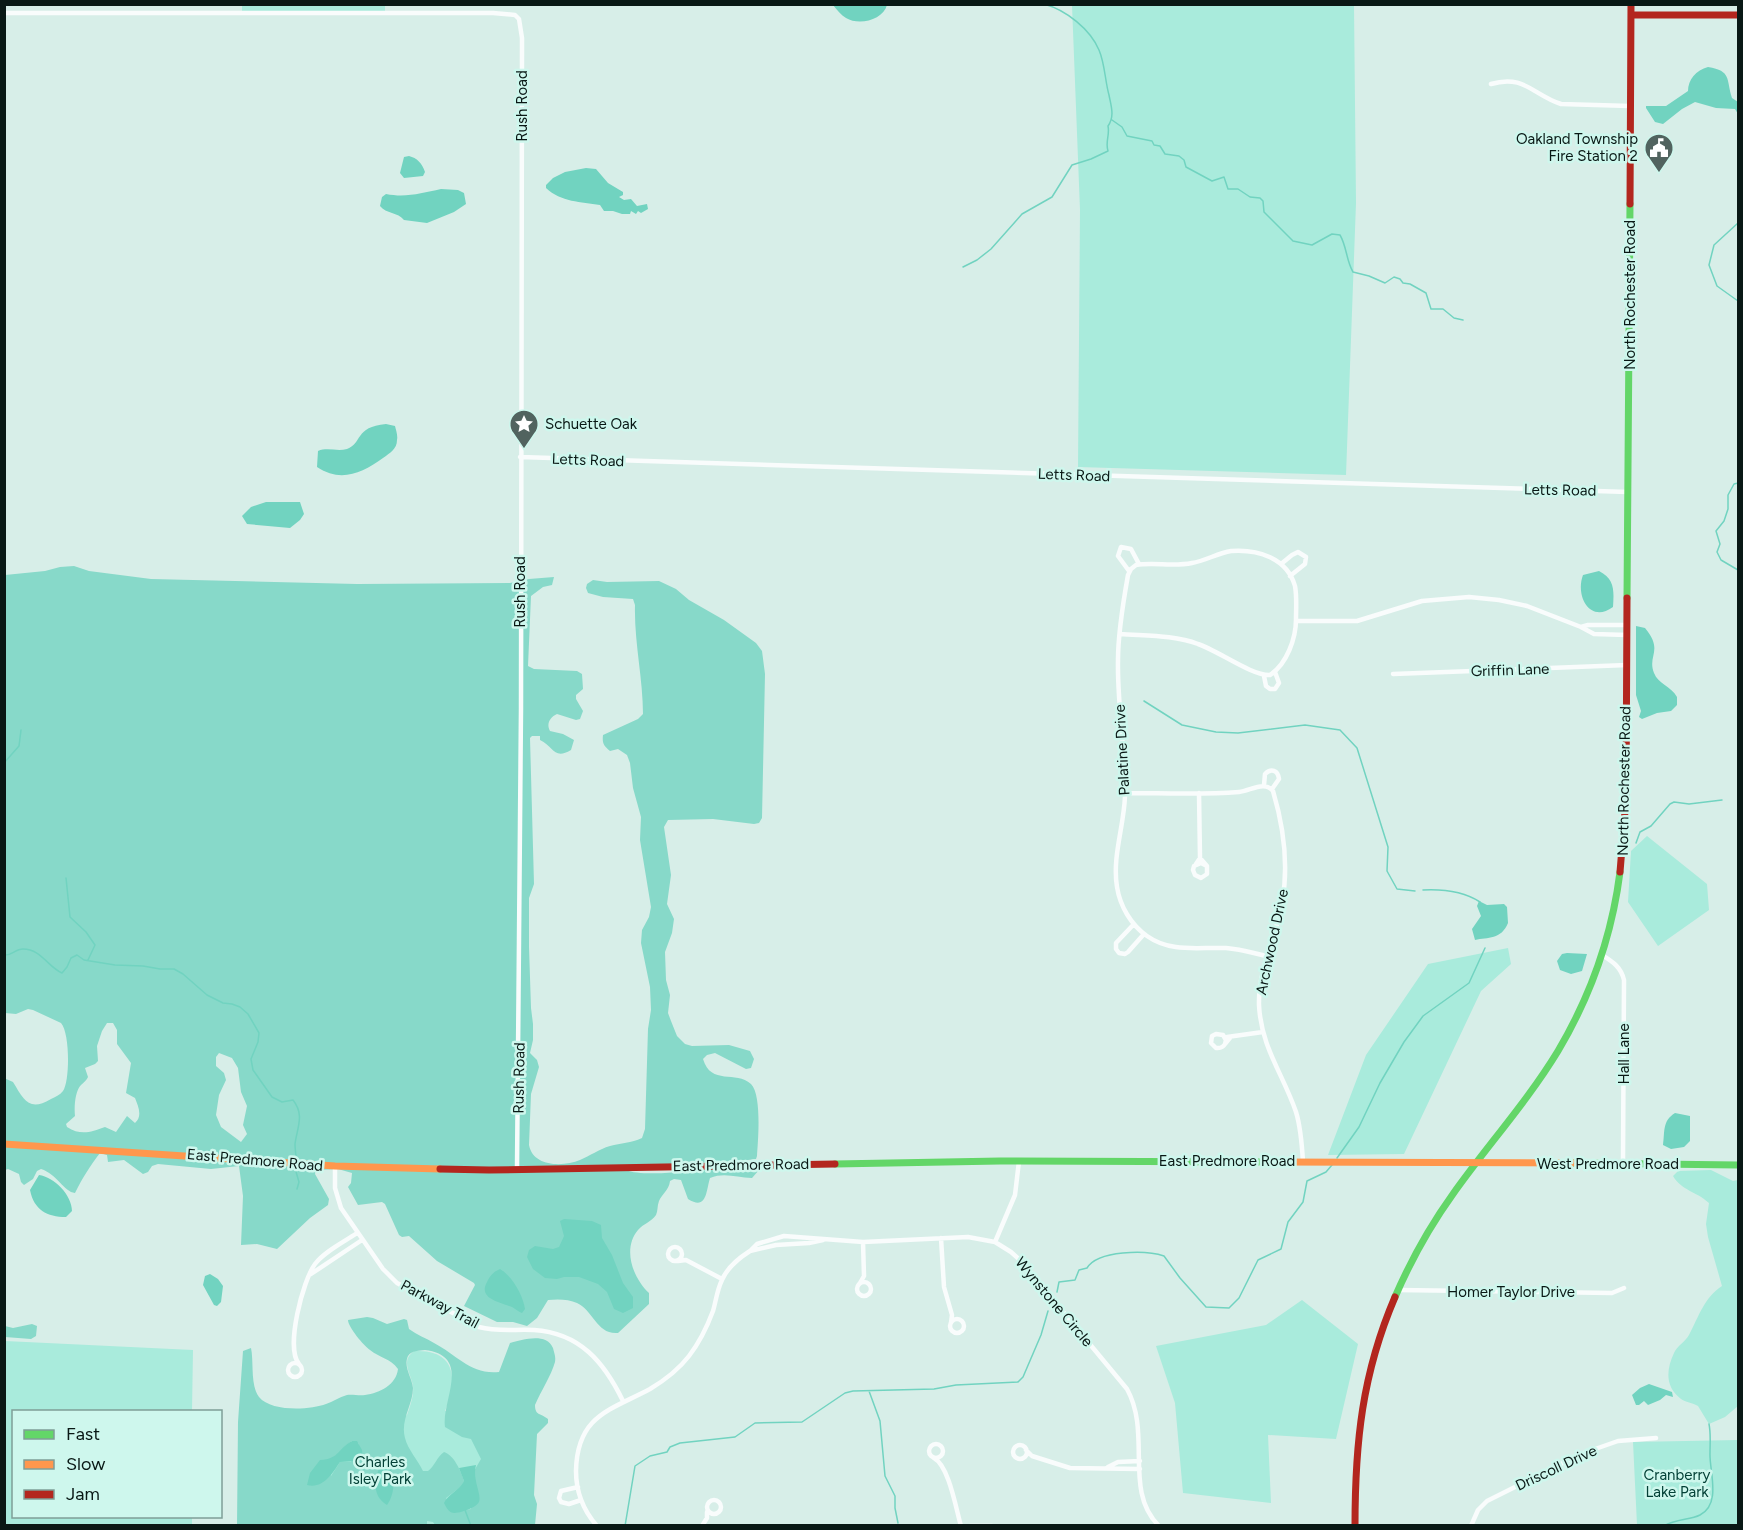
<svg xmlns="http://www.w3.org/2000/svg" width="1743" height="1530" font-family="Figtree,sans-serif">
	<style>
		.green { fill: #a9ebdc }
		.forest { fill: #87d9c9; fill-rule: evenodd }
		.water { fill: #71d3c0 }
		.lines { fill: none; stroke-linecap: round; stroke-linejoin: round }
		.stream { stroke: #71d3c0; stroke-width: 1.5 }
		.street { stroke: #f9fcfc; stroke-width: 4.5 }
		.fast { stroke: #63d668; stroke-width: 7 }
		.slow { stroke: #ff974d; stroke-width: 7 }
		.jam { stroke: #b3261e; stroke-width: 7 }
		.labels { text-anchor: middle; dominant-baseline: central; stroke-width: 5; stroke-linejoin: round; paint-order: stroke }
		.street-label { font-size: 15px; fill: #091815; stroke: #cef7ed }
		.poi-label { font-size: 15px; fill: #091815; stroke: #cef7ed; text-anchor: end }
		.park-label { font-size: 15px; fill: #034036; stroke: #cef7ed }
	</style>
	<rect width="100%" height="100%" fill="#d7eee8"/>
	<path class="green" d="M242 5H385V13L242 12Z
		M1072 5H1354L1356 203 1346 475 1078 467 1080 210Z
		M1647 836 1707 884 1709 910 1658 946 1628 902 1631 851Z
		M1508 948 1511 964 1481 991 1404 1154 1328 1155 1366 1055 1428 964Z
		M1711 1170 1733 1181 1738 1180V1406L1725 1417 1709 1424 1698 1406C1693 1403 1685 1402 1681 1399 1665 1387 1666 1370 1674 1353 1677 1346 1685 1342 1689 1335 1699 1316 1704 1298 1722 1286L1708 1237 1706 1224 1709 1203C1696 1191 1682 1191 1673 1176L1678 1171Z
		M1302 1300 1358 1344 1336 1439 1268 1435 1271 1503 1183 1493 1175 1403 1156 1346 1266 1325Z
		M5 1341 193 1350 192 1411 14 1412V1516L192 1517V1525L5 1526Z
		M414 1351C455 1349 459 1378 445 1411L516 1415 515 1525H245L407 1415C410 1406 414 1396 413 1386 411 1374 400 1361 414 1351Z
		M1738 1440V1525H1637L1633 1442Z"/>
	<path class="forest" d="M74 566 89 571 151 579 357 584 510 583 529 579 554 577 552 585 543 587 531 596 528 666 534 669 577 671 582 674 583 689 576 695V699L583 711 580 719 576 720 557 714C550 717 546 724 550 731L563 734 574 740 571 750C554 760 554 747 540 740V736H532L530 738 534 884 529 898V947L531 1008 533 1024V1040L530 1053 537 1060 539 1067 531 1094 529 1145C533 1167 563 1167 580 1160 590 1156 599 1149 610 1146 621 1143 631 1143 642 1138L645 1129 648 1029 651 1010 650 987 641 943 642 930 649 917 651 907 640 840 641 817 633 788 630 763 627 755 618 749 610 751C604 746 602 744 603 735L638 719 643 714C643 678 634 642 635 605L633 599 603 597 588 593 586 588 587 584 593 580 607 582 659 581 676 589 689 600 724 620 756 643 762 651 765 674 762 818 759 823 754 824 713 819 668 820 664 827 671 875 667 904 674 919 672 933 665 952 666 980 670 995 668 1013 671 1021 677 1036 685 1044 692 1046 729 1045 750 1051 754 1059 751 1068 746 1069 715 1053 707 1055 703 1059C711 1086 736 1070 751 1084 762 1095 758 1141 757 1156L756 1159 748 1160 625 1170C650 1179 706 1167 736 1168 744 1168 752 1167 759 1170L752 1178C737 1178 725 1172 710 1178 706 1191 707 1211 688 1199L681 1180 674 1179 670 1181C669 1190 662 1194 659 1201 657 1206 658 1211 656 1215 651 1222 643 1224 638 1230 622 1249 633 1278 649 1293V1304L618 1333C597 1335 593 1310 577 1303 569 1299 557 1299 548 1300L537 1318 527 1326 513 1322H497L464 1306 475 1285 474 1283 437 1261 409 1236 402 1237 399 1235 385 1204 382 1202 358 1205 348 1187 351 1183 352 1173 338 1169 316 1170 315 1174 329 1199 328 1205 310 1218 277 1249 257 1244 241 1245 243 1196 239 1166 211 1169 158 1164 152 1166 148 1172 143 1174 124 1160 108 1162 107 1155 100 1153C90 1166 83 1177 75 1193 64 1192 57 1174 41 1169L37 1171 33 1179 24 1185 21 1182 19 1174 8 1169 5 1170 4 1078 13 1082C24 1100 29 1112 51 1099 55 1097 60 1095 63 1091 70 1081 70 1033 61 1023L33 1010 28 1009 16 1014 5 1013V575L45 571 60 567ZM107 1023H113L117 1030V1044L131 1063 126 1093 135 1098C138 1106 143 1116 135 1123L127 1116 116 1132 105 1127C91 1132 81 1136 67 1127L66 1124 75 1116C74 1107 75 1091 81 1085 84 1082 87 1080 88 1077L85 1068 95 1064 98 1061 97 1046 102 1031ZM219 1053 232 1058 238 1068 241 1092 247 1106 243 1125 247 1134 241 1142 221 1127 216 1115 219 1095 226 1080 224 1073 216 1066V1057Z
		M367 1317 373 1318 387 1324 404 1319 407 1320 409 1329C417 1335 426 1338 434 1343 457 1355 471 1375 499 1372L510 1343C522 1340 546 1332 553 1348 554 1353 556 1356 555 1362 551 1376 541 1391 535 1405 535 1416 541 1413 548 1419V1423L537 1434 534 1495 537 1504 535 1525H435L433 1522 427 1521V1526H237L238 1422 243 1351 251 1348C254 1362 250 1385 259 1397 271 1412 310 1410 326 1404 333 1402 339 1397 347 1395 352 1394 359 1396 365 1395 380 1393 396 1385 398 1369 390 1358 380 1358 370 1350 364 1346 348 1327 348 1320ZM425 1350C473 1356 441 1401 445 1427L462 1437 471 1439 481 1459 474 1471 471 1509 453 1513 446 1498 463 1485 464 1481C461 1471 454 1455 444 1452 436 1458 435 1466 428 1471H423C418 1460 408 1450 405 1438 400 1420 413 1405 413 1388 412 1377 403 1367 408 1356 412 1350 419 1351 425 1350ZM352 1441 359 1444 351 1462H340L331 1476 327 1460C339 1458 342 1446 352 1441Z
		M32 1324 37 1326 36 1336 31 1339 5 1337V1326L13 1328Z"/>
	<path class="water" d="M833 5V4L887 5C883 20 859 26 846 18 841 15 837 10 833 5Z
		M1708 67C1732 71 1726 79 1732 98L1738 102V114L1735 109 1716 108 1695 102 1682 109 1663 124 1655 122 1646 108V106H1666L1688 91C1688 80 1696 70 1708 67Z
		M409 156C417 158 422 163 425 172L423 176 404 178 400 173 404 157Z
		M586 168 596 169 608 183 623 192V195L619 197 624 200 631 199 637 206 647 204 648 209 641 213 638 211 636 214 631 211 630 214H622L613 211H604L600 205C581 202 561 202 546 188V185L553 178 565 172Z
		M441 189 458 190 464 193 466 204 454 212 427 223 404 220C398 212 386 214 380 206L382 197 386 194C406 198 422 193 441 189Z
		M386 424 395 426C396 430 398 436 397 440 397 449 390 453 383 458 362 473 341 483 317 467L318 451C328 447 337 452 347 449 363 443 354 427 386 424Z
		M266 502H300L304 514 300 520 290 528 247 524 242 516 251 507Z
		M1599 571C1615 579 1614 591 1613 607 1590 624 1575 596 1583 575Z
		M1636 626 1645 628C1664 651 1647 655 1654 673 1658 684 1671 686 1677 697V705L1671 711 1657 713 1642 719 1639 717 1641 711 1636 695Z
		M1479 901 1487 905 1504 904 1507 907 1508 923C1501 940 1488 937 1475 940L1472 929 1481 916 1477 906Z
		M1567 953 1587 954 1582 971 1571 974 1560 970 1557 961 1562 954Z
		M1675 1113 1690 1116V1141L1684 1147 1671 1149 1663 1145C1665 1132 1662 1121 1675 1113Z
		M39 1175C54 1177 72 1195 72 1211L66 1217C47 1217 34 1210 30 1190Z
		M564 1219 592 1221 601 1225 602 1238 612 1255 623 1283 633 1297V1308L623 1313 614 1309 607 1292 598 1284 579 1277H564L557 1279 545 1278 533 1269 527 1257 529 1250 535 1246 553 1249 559 1247 564 1236 560 1221Z
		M500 1269C512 1276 523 1295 525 1309L522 1313C517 1311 514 1307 509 1306 498 1302 478 1298 487 1282 490 1276 493 1272 500 1269Z
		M210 1274 218 1279 223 1286 221 1302 217 1306 214 1305 203 1285 205 1276Z
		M1649 1384 1672 1392 1673 1397 1666 1395 1660 1400 1648 1405 1644 1401 1639 1405H1636L1632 1395 1640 1388Z
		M352 1441H357L362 1450 363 1457 358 1461 340 1462C332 1474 323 1489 307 1485L310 1473 320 1460C340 1459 338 1448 352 1441Z
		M476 1465C472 1480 482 1494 479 1502 476 1508 460 1513 454 1513 449 1513 446 1507 444 1503 448 1494 460 1490 464 1481L459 1468Z
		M380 1466 390 1468C396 1478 394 1496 387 1505 372 1496 374 1480 380 1466Z"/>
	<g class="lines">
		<path class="stream" d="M1112 120 1122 127 1127 136 1152 141 1154 145 1160 146 1165 154 1179 156 1184 160 1186 167 1212 181 1224 177 1228 189H1238L1250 197 1260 198 1263 201 1264 212 1293 241 1312 245 1332 234 1340 235C1347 247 1346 260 1353 272L1369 276 1385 283 1394 277 1400 279 1403 283 1410 284 1426 293 1431 309H1443L1454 318 1463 320
			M1738 223 1714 245 1709 265 1717 286 1738 301
			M963 267 977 260 991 249 1022 214 1052 197 1072 165 1091 159 1108 151C1105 142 1110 135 1108 126 1115 116 1111 106 1109 95 1105 81 1105 64 1099 50 1090 29 1066 10 1044 4
			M1738 483 1734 484 1728 495V509L1724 521 1716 531 1720 544 1717 552 1721 560 1738 570
			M1144 701 1182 725 1216 732 1238 733 1305 725 1340 730 1357 748 1388 847 1387 871 1397 889 1415 891
			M4 763 19 746 21 730
			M1636 843 1640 832 1651 826 1670 804 1674 802 1689 804 1722 800
			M66 878 70 917 86 932 95 945 88 960
			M1423 890C1443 889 1463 891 1480 902
			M4 955C12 956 15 949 23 949 41 949 48 967 62 973L67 967 71 958 77 955 84 960 115 965 143 966 160 969H174L183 974 207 995 223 1003 232 1004 240 1007 248 1014 259 1033 258 1042 251 1059 253 1070 272 1097 282 1102 293 1100C305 1115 297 1128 295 1144 295 1149 296 1154 296 1159
			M1337 1158 1359 1127 1380 1083 1404 1042 1423 1016 1469 983 1485 948
			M294 1165 299 1182 297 1189
			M1057 1292 1059 1282 1075 1280 1079 1270 1087 1268C1098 1250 1146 1250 1164 1256L1180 1278 1206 1307 1229 1308 1239 1298 1258 1260 1281 1249 1288 1222 1303 1202 1307 1181 1326 1172 1332 1165
			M869 1391 880 1421 885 1476 895 1496V1508L898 1523
			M465 1510 471 1526
			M625 1526 635 1466 650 1456 667 1452 670 1447 680 1443 735 1437 755 1423 802 1422 845 1393 853 1391 934 1389 956 1385 1018 1382 1023 1377 1041 1335 1048 1311
			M1664 1526C1676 1519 1690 1520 1700 1515 1722 1504 1709 1470 1710 1453 1710 1442 1711 1434 1709 1424"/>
		<path class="street" d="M4 13H493L515 15 519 19 522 38 521 708 517 1170
			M1491 84C1524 74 1533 95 1561 104L1630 106
			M520 457 1628 492
			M1281 564 1292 555 1298 552 1306 557 1305 564 1290 576
			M1129 571 1118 556 1121 547 1131 549 1139 564
			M1296 621H1357L1422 601 1469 597 1499 600 1527 606 1581 627 1594 634 1627 635
			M1581 627 1588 625H1627
			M1120 634C1146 636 1174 635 1198 644 1217 650 1252 676 1270 675 1287 664 1296 638 1296 619 1296 608 1297 597 1295 586 1287 558 1258 549 1231 551 1218 553 1205 561 1192 563 1173 567 1154 562 1136 565L1131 569 1128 575C1123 603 1118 632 1118 660 1117 706 1126 751 1125 796 1124 826 1112 857 1117 887 1120 906 1131 925 1147 936 1171 953 1198 947 1226 948 1240 949 1253 953 1266 956
			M1393 674 1627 665
			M1264 676 1266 686 1270 689H1275L1279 683 1275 672
			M1264 785 1265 774C1271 768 1278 770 1279 779L1272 789
			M1125 793C1162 793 1201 795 1239 792 1250 791 1265 780 1273 791 1284 828 1289 865 1282 903 1276 938 1258 969 1259 1005 1261 1047 1283 1074 1296 1112 1301 1128 1302 1145 1303 1162
			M1200 858 1207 866V874L1201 878 1195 875 1193 870 1194 866 1201 863 1205 865
			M1196 864 1200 858 1199 793
			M1134 924 1116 943V949L1119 953 1125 954 1128 952 1144 934
			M1602 955C1613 962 1621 967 1624 980L1623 1163
			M1227 1037 1263 1032
			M1225 1044 1226 1040 1223 1035 1216 1034 1212 1036 1211 1043 1216 1048C1224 1049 1225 1043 1230 1038
			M335 1166V1188L341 1208 383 1269 397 1283 479 1327C497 1332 515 1329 534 1330 580 1333 604 1362 623 1401
			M941 1238 944 1287 952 1315 951 1323
			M823 1240 809 1243 776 1245 750 1251 757 1244 784 1236 863 1242 968 1237 995 1242 1011 1252 1021 1261 1127 1389C1152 1434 1123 1491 1159 1526
			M995 1242 1015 1195 1019 1161
			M668 1254a7 7 0 1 1 14 0a7 7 0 1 1-14 0Z
			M678 1261 686 1260 722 1279
			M311 1274 362 1240
			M857 1289a7 7 0 1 1 14 0a7 7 0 1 1-14 0Z
			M860 1283 864 1276 863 1242
			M1398 1290 1612 1293 1624 1288
			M950 1326a7 7 0 1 1 14 0a7 7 0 1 1-14 0Z
			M288 1370a7 7 0 1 1 14 0a7 7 0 1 1-14 0Z
			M299 1364C285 1348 303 1280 315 1264 325 1251 344 1242 357 1233
			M929 1451a7 7 0 1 1 14 0a7 7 0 1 1-14 0Z
			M1013 1452a7 7 0 1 1 14 0a7 7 0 1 1-14 0Z
			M1026 1450 1032 1456 1070 1468 1140 1469
			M934 1458C949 1466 956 1509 961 1526
			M1108 1467 1118 1462 1140 1461
			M578 1487 561 1491 559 1498 561 1502 569 1504 581 1500
			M707 1507a7 7 0 1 1 14 0a7 7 0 1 1-14 0Z
			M597 1526C583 1510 576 1492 576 1471 577 1415 611 1410 650 1389 665 1380 679 1369 689 1356 699 1343 707 1327 713 1311 716 1301 717 1290 722 1280 727 1268 739 1258 750 1251
			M702 1526 707 1518V1512
			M970 1526H992
			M1471 1526 1478 1510 1487 1501 1581 1454 1618 1441 1656 1438"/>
		<path class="fast" d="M1627 598 1630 204
			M1573 1163 1738 1165
			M835 1164 1000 1161 1273 1162
			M1395 1297C1411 1260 1430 1226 1453 1194 1487 1146 1527 1102 1558 1051 1590 997 1612 935 1620 872"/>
		<path class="slow" d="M4 1144 335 1166 440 1169
			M1273 1162 1573 1163"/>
		<path class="jam" d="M1631 15H1738
			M1630 204 1631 4
			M1620 872 1626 799 1627 598
			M440 1169 489 1170 835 1164
			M1355 1526C1355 1443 1362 1374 1395 1297"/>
	</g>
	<defs>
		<g id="civic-pin" transform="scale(1.5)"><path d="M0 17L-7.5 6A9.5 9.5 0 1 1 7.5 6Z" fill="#51635f" stroke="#cef7ed"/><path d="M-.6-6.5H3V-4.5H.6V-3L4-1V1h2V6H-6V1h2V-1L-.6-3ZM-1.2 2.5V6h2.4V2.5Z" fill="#fff"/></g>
		<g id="sight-pin" transform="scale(1.5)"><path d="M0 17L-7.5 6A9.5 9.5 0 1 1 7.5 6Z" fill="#51635f" stroke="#cef7ed"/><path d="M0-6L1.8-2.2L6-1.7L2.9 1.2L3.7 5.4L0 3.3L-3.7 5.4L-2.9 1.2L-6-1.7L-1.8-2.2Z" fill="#fff"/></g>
	</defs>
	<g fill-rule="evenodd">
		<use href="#civic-pin" x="1659" y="148"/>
		<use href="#sight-pin" x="524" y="424"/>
	</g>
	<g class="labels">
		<g class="street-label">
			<text transform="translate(522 106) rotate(-90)">Rush Road</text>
			<text transform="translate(1630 295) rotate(-90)">North Rochester Road</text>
			<text transform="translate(588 460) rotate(2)">Letts Road</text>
			<text transform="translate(1074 475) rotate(2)">Letts Road</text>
			<text transform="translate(1560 490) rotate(1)">Letts Road</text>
			<text transform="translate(520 592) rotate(-90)">Rush Road</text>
			<text transform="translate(1510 670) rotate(-2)">Griffin Lane</text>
			<text transform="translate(1122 750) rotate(-93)">Palatine Drive</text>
			<text transform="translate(1624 781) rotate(-89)">North Rochester Road</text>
			<text transform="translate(1272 942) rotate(-78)">Archwood Drive</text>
			<text transform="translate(1624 1054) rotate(-90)">Hall Lane</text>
			<text transform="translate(519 1078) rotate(-89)">Rush Road</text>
			<text transform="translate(255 1160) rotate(5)">East Predmore Road</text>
			<text x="1227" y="1161">East Predmore Road</text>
			<text x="1608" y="1164">West Predmore Road</text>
			<text transform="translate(741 1165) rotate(-1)">East Predmore Road</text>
			<text x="1511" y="1292">Homer Taylor Drive</text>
			<text transform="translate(1054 1302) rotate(50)">Wynstone Circle</text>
			<text transform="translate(440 1304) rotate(28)">Parkway Trail</text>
			<text transform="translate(1556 1468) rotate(-25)">Driscoll Drive</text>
		</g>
		<g class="poi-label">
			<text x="1638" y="139">Oakland Township<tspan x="1638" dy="17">Fire Station 2</tspan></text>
			<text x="545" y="424" text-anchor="start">Schuette Oak</text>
		</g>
		<g class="park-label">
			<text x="380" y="1462">Charles<tspan x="380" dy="17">Isley Park</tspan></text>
			<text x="1677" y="1475">Cranberry<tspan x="1677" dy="17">Lake Park</tspan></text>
		</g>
	</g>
	<rect width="1743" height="1530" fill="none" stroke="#091815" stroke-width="12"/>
	<rect x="12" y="1410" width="210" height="108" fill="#cef7ed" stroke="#7f9e97" stroke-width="1.5"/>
	<rect x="24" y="1430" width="30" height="9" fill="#63d668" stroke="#7f9e97" stroke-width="1.5"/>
	<text x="66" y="1440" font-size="18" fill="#091815">Fast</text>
	<rect x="24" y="1460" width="30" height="9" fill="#ff974d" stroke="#7f9e97" stroke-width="1.5"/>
	<text x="66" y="1470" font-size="18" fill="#091815">Slow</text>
	<rect x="24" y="1490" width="30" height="9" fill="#b3261e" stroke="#7f9e97" stroke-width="1.5"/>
	<text x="66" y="1500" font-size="18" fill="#091815">Jam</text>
</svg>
